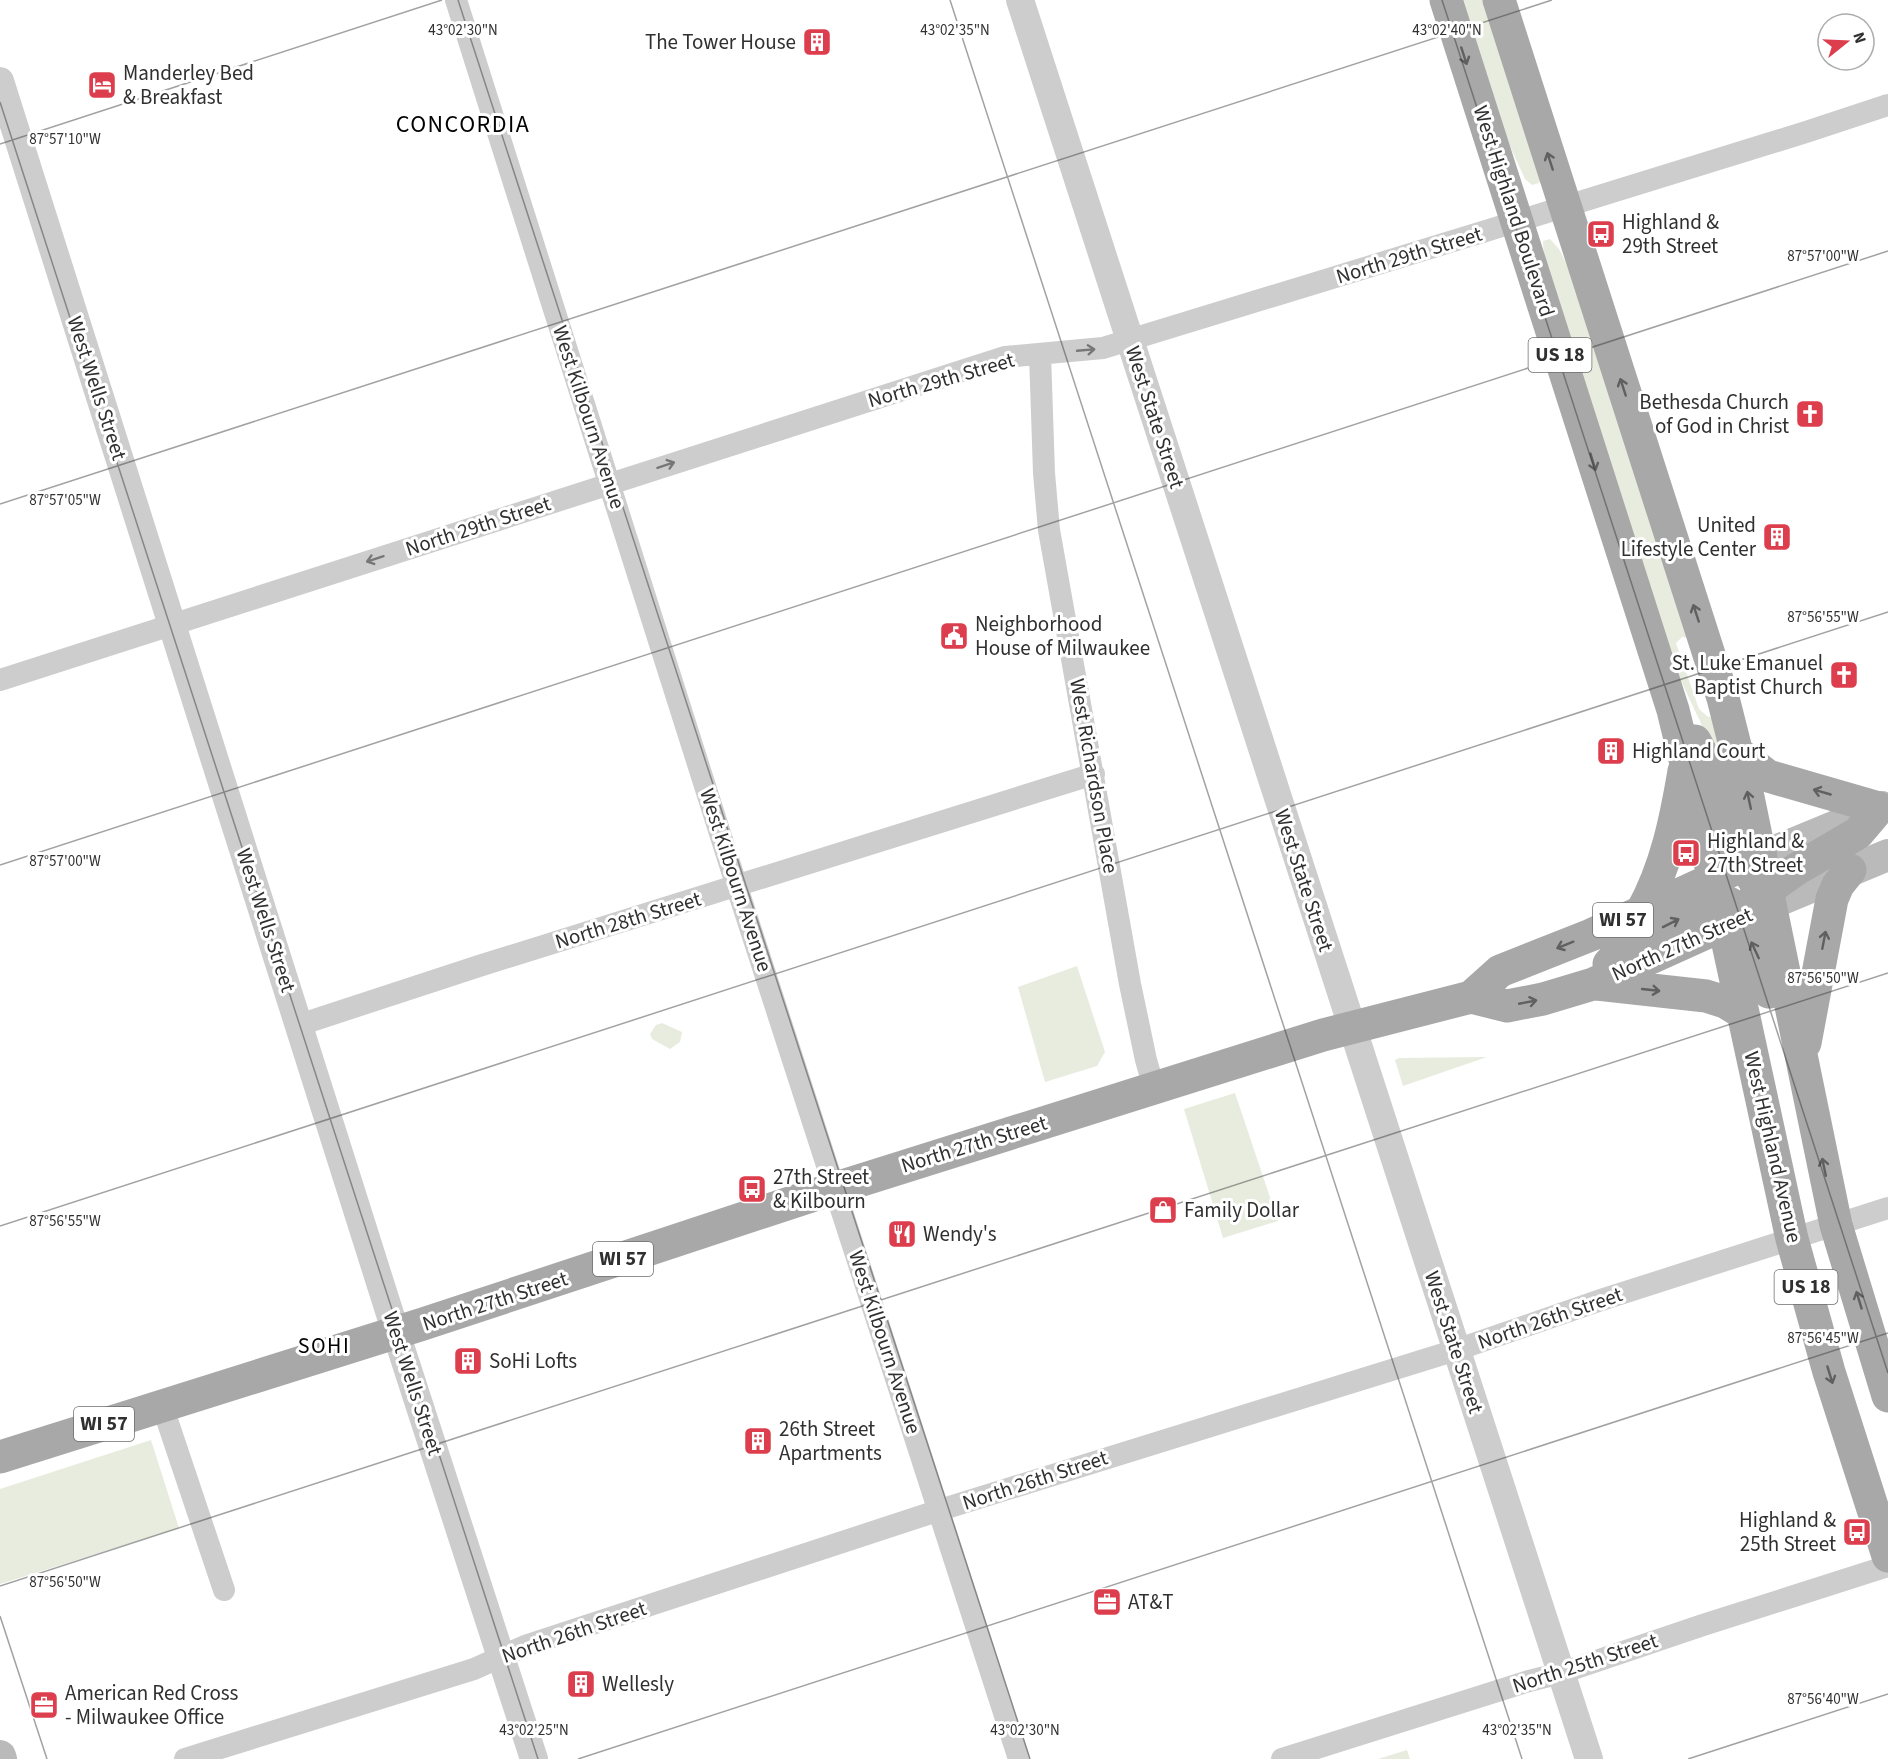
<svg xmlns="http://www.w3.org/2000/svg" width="1888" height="1759" font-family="'Source Sans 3',sans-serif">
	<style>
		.green { fill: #e7ecdf }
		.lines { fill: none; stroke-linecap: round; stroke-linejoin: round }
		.minor { stroke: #cdcdcd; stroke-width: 22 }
		.tertiary { stroke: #cdcdcd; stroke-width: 28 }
		.secondary { stroke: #bababa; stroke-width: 32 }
		.primary { stroke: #a8a8a8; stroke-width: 33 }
		.oneway { stroke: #606060 }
		.oneway2 { stroke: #777 }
		.ticks { fill: none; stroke: #303030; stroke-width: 1.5; stroke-opacity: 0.45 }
		.labels { text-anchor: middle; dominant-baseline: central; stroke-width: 6; stroke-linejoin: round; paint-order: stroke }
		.shield { fill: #fff; stroke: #6e6e6e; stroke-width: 1.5 }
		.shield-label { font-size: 20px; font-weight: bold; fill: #303030 }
		.poi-label { font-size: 21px; fill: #303030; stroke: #fff; text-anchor: start }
		.street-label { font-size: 21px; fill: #303030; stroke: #fff }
		.neighbourhood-label { font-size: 22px; letter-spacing: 1.5px; fill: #000; stroke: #fff }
		.quarter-label { font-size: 24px; letter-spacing: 1.5px; fill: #000; stroke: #fff }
		.ticks-label { font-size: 15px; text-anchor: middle; fill: #303030; stroke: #fff; stroke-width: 6; stroke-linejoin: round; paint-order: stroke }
	</style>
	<rect width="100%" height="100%" fill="#fff"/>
	<path class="green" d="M1461 0H1489L1541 179 1539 183 1532 185 1525 179 1499 122Z
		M1550 239 1559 249 1585 300 1692 638 1682 637 1676 643 1699 709 1707 716 1717 720 1733 782 1704 730 1676 670 1544 259 1543 241Z
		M1077 966 1105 1052 1097 1066 1045 1082 1018 987Z
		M662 1023 682 1032 680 1042 670 1049 652 1039 650 1034 656 1025Z
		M1487 1057 1403 1086 1395 1060 1399 1058Z
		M1235 1093 1278 1221 1223 1238 1184 1109Z
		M151 1440 179 1528 0 1584V1489Z
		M1407 1750 1410 1759H1378Z"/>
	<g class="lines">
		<path class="minor" d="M456 0 737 887 1019 1759
			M1040 354 1044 473 1049 530 1130 984 1146 1060 1154 1088
			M0 680 1005 357 1103 348 1489 230 1806 132 1888 105
			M299 1025 479 966 1094 774
			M162 1405 224 1590
			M185 1759 474 1669 525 1646 940 1510 1456 1350 1601 1300 1888 1208
			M1282 1759 1529 1681 1561 1673 1703 1625 1888 1566"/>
		<path class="tertiary" d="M1020 0 1589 1759
			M0 81 396 1333 534 1759"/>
		<path class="secondary" d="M1761 857 1882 807
			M1770 904 1888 855
			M0 1756 1 1759"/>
		<path class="primary" d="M1446 0 1673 710 1714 879 1792 1239 1829 1372 1888 1556
			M1499 0 1723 698 1748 797 1836 1225 1888 1396
			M1738 753 1768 776 1879 808 1858 833 1795 870 1753 900
			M1729 903C1747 932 1760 960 1769 992
			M1642 911C1666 868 1676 819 1684 771
			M1609 964C1627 943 1654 934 1677 920 1690 913 1702 905 1714 897
			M1597 984 1706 996 1725 1002 1743 1013
			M1471 997 1507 1006 1543 999 1593 984 1770 904 1744 865 1709 768 1695 741
			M1805 1043 1832 899 1838 885 1850 870
			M0 1457 423 1324 814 1195 1323 1035 1471 997 1500 971 1591 935 1761 857"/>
	</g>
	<defs><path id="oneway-shaft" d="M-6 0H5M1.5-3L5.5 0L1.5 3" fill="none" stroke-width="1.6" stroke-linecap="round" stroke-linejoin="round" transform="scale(1.5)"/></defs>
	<g class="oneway">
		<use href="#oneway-shaft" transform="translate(1464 56) rotate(72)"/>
		<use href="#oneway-shaft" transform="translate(1550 161) rotate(-108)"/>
		<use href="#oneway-shaft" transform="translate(1623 387) rotate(-108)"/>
		<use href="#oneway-shaft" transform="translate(1593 462) rotate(73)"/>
		<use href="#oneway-shaft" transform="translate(1696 613) rotate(-108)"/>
		<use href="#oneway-shaft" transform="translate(1822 792) rotate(-164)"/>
		<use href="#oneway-shaft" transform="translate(1749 800) rotate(-102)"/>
		<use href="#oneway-shaft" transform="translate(1671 923) rotate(-27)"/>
		<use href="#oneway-shaft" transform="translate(1824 940) rotate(-79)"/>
		<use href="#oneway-shaft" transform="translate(1565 945) rotate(158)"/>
		<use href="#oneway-shaft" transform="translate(1755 950) rotate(-115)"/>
		<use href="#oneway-shaft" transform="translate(1651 990) rotate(6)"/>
		<use href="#oneway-shaft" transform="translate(1528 1002) rotate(-11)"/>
		<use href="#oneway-shaft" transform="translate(1824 1167) rotate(-102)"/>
		<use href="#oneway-shaft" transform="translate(1859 1300) rotate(-107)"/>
		<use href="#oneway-shaft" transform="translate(1830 1375) rotate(73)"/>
	</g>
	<g class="oneway2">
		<use href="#oneway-shaft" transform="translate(1086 350) rotate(-5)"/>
		<use href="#oneway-shaft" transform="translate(666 465) rotate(-18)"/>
		<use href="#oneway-shaft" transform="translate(375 559) rotate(162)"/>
	</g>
	<path class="ticks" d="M458 0 1030 1759M950 0 1522 1759M1442 0 1888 1373M0 102 538 1759M0 144 442 0M0 504 1552 0M0 865 1888 251M0 1226 1888 612M0 1586 1888 973M0 1616 47 1759M578 1759 1888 1333M1688 1759 1888 1694"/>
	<defs>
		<g id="building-square" transform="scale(1.5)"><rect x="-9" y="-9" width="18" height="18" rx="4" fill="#dc3e4d" stroke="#fff"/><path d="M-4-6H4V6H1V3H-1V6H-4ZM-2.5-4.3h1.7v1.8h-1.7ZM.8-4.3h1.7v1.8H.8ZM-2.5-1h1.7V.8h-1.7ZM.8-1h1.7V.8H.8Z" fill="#fff"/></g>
		<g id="hotel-square" transform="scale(1.5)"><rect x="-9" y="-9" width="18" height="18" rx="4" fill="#dc3e4d" stroke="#fff"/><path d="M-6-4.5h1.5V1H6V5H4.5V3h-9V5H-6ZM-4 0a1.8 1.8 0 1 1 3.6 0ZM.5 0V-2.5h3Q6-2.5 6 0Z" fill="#fff"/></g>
		<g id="bus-square" transform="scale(1.5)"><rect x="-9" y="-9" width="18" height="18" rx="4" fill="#dc3e4d" stroke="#fff"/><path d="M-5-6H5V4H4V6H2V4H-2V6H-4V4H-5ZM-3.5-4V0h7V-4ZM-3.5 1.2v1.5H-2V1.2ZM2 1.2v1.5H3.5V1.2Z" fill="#fff"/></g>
		<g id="church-square" transform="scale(1.5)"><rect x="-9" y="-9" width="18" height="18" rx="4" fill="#dc3e4d" stroke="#fff"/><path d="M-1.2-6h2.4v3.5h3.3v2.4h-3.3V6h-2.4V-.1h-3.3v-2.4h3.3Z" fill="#fff"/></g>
		<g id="civic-square" transform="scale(1.5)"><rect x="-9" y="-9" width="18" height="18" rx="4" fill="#dc3e4d" stroke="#fff"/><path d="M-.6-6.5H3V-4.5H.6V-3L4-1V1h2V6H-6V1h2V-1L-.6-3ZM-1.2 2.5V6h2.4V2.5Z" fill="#fff"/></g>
		<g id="shop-square" transform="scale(1.5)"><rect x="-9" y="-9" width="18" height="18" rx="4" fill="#dc3e4d" stroke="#fff"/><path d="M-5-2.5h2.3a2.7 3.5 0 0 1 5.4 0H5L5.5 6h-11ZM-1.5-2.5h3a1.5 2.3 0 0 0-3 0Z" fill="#fff"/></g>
		<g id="restaurant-square" transform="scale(1.5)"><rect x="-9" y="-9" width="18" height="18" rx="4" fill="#dc3e4d" stroke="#fff"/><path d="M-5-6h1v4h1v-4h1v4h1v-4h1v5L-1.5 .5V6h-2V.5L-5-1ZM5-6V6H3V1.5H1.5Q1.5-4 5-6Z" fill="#fff"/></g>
		<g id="office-square" transform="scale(1.5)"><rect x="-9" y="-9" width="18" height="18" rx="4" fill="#dc3e4d" stroke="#fff"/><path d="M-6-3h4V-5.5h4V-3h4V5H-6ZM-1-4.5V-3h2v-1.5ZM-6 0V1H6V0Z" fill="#fff"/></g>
	</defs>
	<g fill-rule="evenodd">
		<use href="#building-square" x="817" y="42"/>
		<use href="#hotel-square" x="102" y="85"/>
		<use href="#bus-square" x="1601" y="234"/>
		<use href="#church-square" x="1810" y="414"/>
		<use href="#building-square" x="1777" y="537"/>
		<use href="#civic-square" x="954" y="636"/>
		<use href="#church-square" x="1844" y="675"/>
		<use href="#building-square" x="1611" y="751"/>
		<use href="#bus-square" x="1686" y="853"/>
		<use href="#bus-square" x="752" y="1189"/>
		<use href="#shop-square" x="1163" y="1210"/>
		<use href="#restaurant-square" x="902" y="1234"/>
		<use href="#building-square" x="468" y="1361"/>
		<use href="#building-square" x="758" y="1441"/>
		<use href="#bus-square" x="1857" y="1532"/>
		<use href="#office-square" x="1107" y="1602"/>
		<use href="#building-square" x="581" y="1684"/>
		<use href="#office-square" x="44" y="1705"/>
	</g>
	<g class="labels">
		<g class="shield">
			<rect x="1528.5" y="338" width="63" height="34" rx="4.5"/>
			<rect x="1593" y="903" width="60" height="34" rx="4.5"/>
			<rect x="593" y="1242" width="60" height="34" rx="4.5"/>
			<rect x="1774.5" y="1270" width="63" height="34" rx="4.5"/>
			<rect x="74" y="1407" width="60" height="34" rx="4.5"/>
		</g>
		<g class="shield-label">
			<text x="1560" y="355">US 18</text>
			<text x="1623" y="920">WI 57</text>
			<text x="623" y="1259">WI 57</text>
			<text x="1806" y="1287">US 18</text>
			<text x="104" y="1424">WI 57</text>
		</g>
		<g class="poi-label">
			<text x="796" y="42" text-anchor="end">The Tower House</text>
			<text x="123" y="73">Manderley Bed<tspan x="123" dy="24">&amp; Breakfast</tspan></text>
			<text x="1622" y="222">Highland &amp;<tspan x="1622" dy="24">29th Street</tspan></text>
			<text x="1789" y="402" text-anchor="end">Bethesda Church<tspan x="1789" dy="24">of God in Christ</tspan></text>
			<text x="1756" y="525" text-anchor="end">United<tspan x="1756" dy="24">Lifestyle Center</tspan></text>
			<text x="975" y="624">Neighborhood<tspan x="975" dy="24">House of Milwaukee</tspan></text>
			<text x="1823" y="663" text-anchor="end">St. Luke Emanuel<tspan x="1823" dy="24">Baptist Church</tspan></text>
			<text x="1632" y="751">Highland Court</text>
			<text x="1707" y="841">Highland &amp;<tspan x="1707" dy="24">27th Street</tspan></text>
			<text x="773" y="1177">27th Street<tspan x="773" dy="24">&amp; Kilbourn</tspan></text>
			<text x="1184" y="1210">Family Dollar</text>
			<text x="923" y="1234">Wendy's</text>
			<text x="489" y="1361">SoHi Lofts</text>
			<text x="779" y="1429">26th Street<tspan x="779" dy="24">Apartments</tspan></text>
			<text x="1836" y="1520" text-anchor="end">Highland &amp;<tspan x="1836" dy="24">25th Street</tspan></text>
			<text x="1128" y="1602">AT&amp;T</text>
			<text x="602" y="1684">Wellesly</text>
			<text x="65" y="1693">American Red Cross<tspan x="65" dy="24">- Milwaukee Office</tspan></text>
		</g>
		<g class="street-label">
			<text transform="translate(1514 211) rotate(72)">West Highland Boulevard</text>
			<text transform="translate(1409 255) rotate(-17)">North 29th Street</text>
			<text transform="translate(941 380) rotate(-16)">North 29th Street</text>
			<text transform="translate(97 388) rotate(72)">West Wells Street</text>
			<text transform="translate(589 417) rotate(72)">West Kilbourn Avenue</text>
			<text transform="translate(1155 417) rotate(72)">West State Street</text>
			<text transform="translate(478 526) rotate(-18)">North 29th Street</text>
			<text transform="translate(1094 776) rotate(80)">West Richardson Place</text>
			<text transform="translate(736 880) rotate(72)">West Kilbourn Avenue</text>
			<text transform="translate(1304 880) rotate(72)">West State Street</text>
			<text transform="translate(266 920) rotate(72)">West Wells Street</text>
			<text transform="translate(628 920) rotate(-17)">North 28th Street</text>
			<text transform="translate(1682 944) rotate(-24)">North 27th Street</text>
			<text transform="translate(974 1144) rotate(-17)">North 27th Street</text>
			<text transform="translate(1773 1147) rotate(77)">West Highland Avenue</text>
			<text transform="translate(495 1301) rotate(-18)">North 27th Street</text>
			<text transform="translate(1550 1318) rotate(-19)">North 26th Street</text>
			<text transform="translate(885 1342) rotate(72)">West Kilbourn Avenue</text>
			<text transform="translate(1454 1342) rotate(72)">West State Street</text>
			<text transform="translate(413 1383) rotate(72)">West Wells Street</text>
			<text transform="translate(1035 1480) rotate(-18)">North 26th Street</text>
			<text transform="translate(574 1632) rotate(-19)">North 26th Street</text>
			<text transform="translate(1585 1663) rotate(-18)">North 25th Street</text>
		</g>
		<g class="neighbourhood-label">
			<text x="324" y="1346">SOHI</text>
		</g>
		<g class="quarter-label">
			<text x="463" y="124">CONCORDIA</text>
		</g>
	</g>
	<g class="ticks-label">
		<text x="463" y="35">43°02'30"N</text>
		<text x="955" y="35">43°02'35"N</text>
		<text x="1447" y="35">43°02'40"N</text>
		<text x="65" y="144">87°57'10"W</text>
		<text x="1823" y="261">87°57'00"W</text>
		<text x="65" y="505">87°57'05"W</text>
		<text x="1823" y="622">87°56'55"W</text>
		<text x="65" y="866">87°57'00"W</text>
		<text x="1823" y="983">87°56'50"W</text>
		<text x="65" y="1226">87°56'55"W</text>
		<text x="1823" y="1343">87°56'45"W</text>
		<text x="65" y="1587">87°56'50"W</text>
		<text x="1823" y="1704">87°56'40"W</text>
		<text x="534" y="1735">43°02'25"N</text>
		<text x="1025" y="1735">43°02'30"N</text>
		<text x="1517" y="1735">43°02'35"N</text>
	</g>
	<g transform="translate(1846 42) rotate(72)"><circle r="28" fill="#ffffff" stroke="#acacac" stroke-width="1.5"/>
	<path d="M0-4.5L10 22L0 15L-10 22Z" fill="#dc3e4d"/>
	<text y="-9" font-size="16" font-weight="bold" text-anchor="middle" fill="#303030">N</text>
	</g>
</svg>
